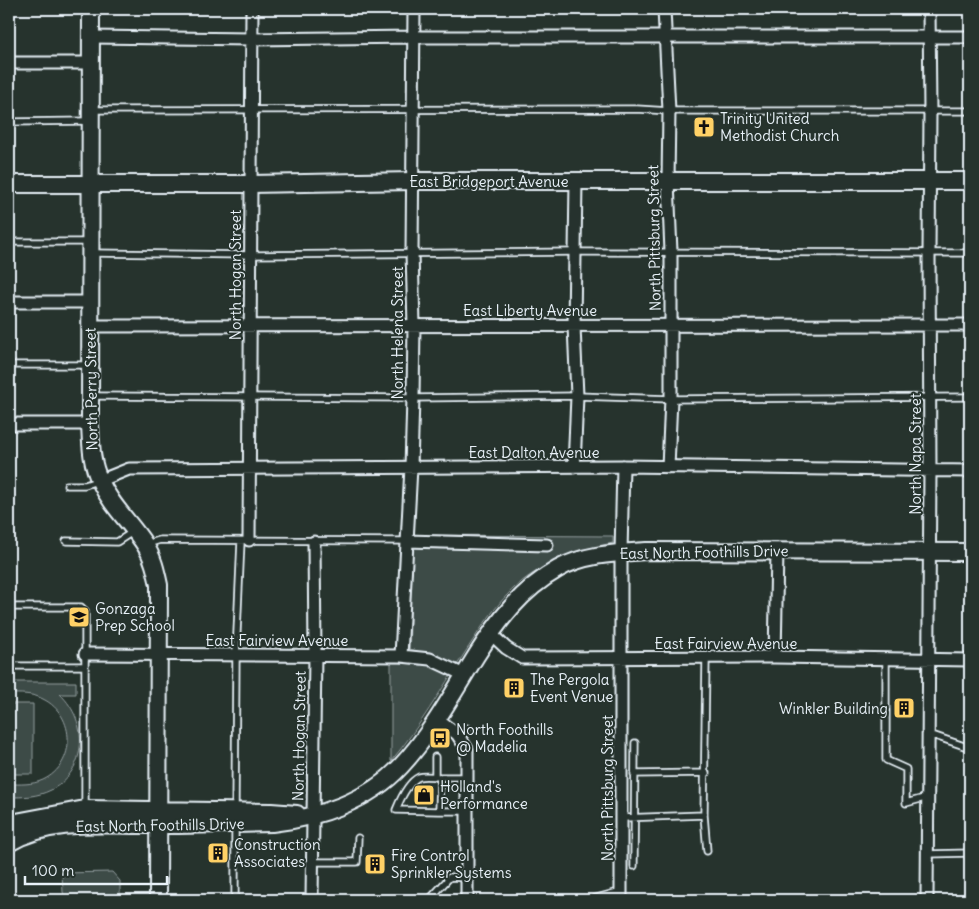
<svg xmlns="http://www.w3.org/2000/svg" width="979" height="909" font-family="Delius,sans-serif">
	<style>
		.grass { fill: #3e4b47; stroke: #939ea0 }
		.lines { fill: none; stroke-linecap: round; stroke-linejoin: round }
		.lane-casing { stroke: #e8f1f8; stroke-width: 9 }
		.street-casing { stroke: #e8f1f8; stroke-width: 15 }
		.secondary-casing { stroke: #e8f1f8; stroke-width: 20 }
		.lane { stroke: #26332d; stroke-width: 5.5 }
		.street { stroke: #26332d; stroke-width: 11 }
		.secondary { stroke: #26332d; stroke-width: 16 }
		.labels { text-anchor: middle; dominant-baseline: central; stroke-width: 4; stroke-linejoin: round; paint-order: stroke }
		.poi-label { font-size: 15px; fill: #e8f1f8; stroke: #26332d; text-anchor: start }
		.street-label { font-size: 15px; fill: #e8f1f8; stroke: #26332d }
	</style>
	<rect width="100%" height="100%" fill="#26332d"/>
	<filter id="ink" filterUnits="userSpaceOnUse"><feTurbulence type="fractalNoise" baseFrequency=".02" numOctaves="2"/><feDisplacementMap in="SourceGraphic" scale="10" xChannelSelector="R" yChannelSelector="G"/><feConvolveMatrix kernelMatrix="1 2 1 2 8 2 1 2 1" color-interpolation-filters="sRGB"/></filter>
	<g filter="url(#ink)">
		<path class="grass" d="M412 535 613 536V543C584 548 557 558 532 574 502 593 483 625 464 654 441 690 419 728 391 761V663H409Z
			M9 682H76V694H60C89 722 88 770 51 790 37 797 23 797 9 797V784C20 784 32 785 43 780 77 764 76 715 43 699 32 693 20 694 9 694Z
			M9 704H33V774H9Z
			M112 872 120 881V900H66L63 892 62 873Z"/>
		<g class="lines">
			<g class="lane-casing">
				<path id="lane" d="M93 110 637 109 669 111H970
					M9 122 89 121
					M9 242H89
					M92 253 251 255 576 252 970 253
					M9 365H89
					M92 396 413 398 577 396 671 399 970 397
					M67 485H85L97 481
					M66 541 117 542 134 531
					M147 544 160 540 407 541
					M9 607H81L85 611V808
					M886 659V760L906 769V803L928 797
					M9 666H85
					M457 734 467 728
					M928 737 935 736 970 748
					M634 774 706 773
					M435 777V757
					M467 777H440L439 811H467
					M235 811 236 655 241 541
					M439 811 396 810C400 800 408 782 419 777 425 775 434 777 440 777
					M704 815 706 658
					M622 818 704 815 707 851
					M235 827V900
					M927 854 970 853
					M312 862H357L358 838
					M634 866 635 743
					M429 900 450 877 467 878
					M589 900 622 891"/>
			</g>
			<g class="street-casing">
				<path id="street" d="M664 9 669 111 668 181 671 252V399L668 467
					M91 37 252 39 414 37H970
					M9 63H91
					M9 302H90
					M91 326 970 325
					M9 424H90
					M574 467 577 396 574 326 576 181
					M99 481 129 469 623 466 970 471
					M249 540 252 9
					M407 541 547 545
					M490 633 506 648 522 658 775 657 970 660
					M85 654 401 656 430 659 464 675
					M401 656 411 467 413 398 414 325 412 253 414 9
					M775 657 777 551
					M436 719 457 734 467 749V900
					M312 900 315 654 314 542
					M621 900V553L623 466
					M927 900 930 471 929 253 930 111 929 9"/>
			</g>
			<g class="secondary-casing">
				<path id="secondary" d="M91 9 90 424C91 444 91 463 100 481 111 506 131 523 145 545 153 557 156 571 159 585L158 900
					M9 184H251L413 181H970
					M9 826 16 822 85 809 271 812 297 814
					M9 843C52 817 110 826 158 825 196 825 234 824 272 823 318 818 369 801 401 766 431 734 453 693 476 656 498 621 521 590 558 569 584 554 617 553 646 551L970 552"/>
			</g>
			<use href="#lane" class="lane"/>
			<use href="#street" class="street"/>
			<use href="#secondary" class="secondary"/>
		</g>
	</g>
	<defs>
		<g id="church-square" transform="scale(1.125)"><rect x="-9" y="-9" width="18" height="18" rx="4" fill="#ffd166" stroke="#26332d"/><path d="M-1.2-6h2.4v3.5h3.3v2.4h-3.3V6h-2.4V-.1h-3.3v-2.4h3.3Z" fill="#111"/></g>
		<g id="school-square" transform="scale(1.125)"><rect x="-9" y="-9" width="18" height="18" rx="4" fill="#ffd166" stroke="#26332d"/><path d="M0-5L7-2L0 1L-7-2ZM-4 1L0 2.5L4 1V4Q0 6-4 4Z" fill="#111"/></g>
		<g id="building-square" transform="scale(1.125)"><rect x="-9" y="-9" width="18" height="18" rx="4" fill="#ffd166" stroke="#26332d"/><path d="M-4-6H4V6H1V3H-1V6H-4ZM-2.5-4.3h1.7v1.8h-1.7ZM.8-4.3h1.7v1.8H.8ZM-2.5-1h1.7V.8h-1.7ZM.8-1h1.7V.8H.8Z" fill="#111"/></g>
		<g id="bus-square" transform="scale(1.125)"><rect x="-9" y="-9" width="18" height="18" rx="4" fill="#ffd166" stroke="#26332d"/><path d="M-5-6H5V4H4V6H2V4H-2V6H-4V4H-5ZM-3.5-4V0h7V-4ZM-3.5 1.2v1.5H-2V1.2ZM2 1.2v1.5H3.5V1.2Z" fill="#111"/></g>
		<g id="shop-square" transform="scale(1.125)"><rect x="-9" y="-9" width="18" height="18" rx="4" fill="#ffd166" stroke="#26332d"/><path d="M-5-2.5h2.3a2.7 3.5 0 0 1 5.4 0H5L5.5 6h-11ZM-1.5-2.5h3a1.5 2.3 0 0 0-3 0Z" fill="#111"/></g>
	</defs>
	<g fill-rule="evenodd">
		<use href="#church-square" x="704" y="127"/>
		<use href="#school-square" x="79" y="617"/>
		<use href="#building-square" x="514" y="688"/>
		<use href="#building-square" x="904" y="708"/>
		<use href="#bus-square" x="440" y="738"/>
		<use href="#shop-square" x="424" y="795"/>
		<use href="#building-square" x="218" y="853"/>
		<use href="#building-square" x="375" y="864"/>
	</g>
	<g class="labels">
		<g class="poi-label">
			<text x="720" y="118">Trinity United<tspan x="720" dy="17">Methodist Church</tspan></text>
			<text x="95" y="608">Gonzaga<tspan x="95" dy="17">Prep School</tspan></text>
			<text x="530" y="679">The Pergola<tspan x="530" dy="17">Event Venue</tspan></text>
			<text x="888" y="708" text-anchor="end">Winkler Building</text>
			<text x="456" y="729">North Foothills<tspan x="456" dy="17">@ Madelia</tspan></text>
			<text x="440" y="786">Holland's<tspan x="440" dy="17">Performance</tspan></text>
			<text x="234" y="844">Construction<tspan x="234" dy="17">Associates</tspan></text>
			<text x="391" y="855">Fire Control<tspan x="391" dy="17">Sprinkler Systems</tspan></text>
		</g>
		<g class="street-label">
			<text x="489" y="181">East Bridgeport Avenue</text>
			<text transform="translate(654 238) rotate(-91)">North Pittsburg Street</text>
			<text transform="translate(235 275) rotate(-90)">North Hogan Street</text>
			<text x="530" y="310">East Liberty Avenue</text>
			<text transform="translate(397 333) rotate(-90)">North Helena Street</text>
			<text transform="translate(91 389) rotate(-91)">North Perry Street</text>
			<text x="534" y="452">East Dalton Avenue</text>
			<text transform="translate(915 454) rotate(-90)">North Napa Street</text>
			<text transform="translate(704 552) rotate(-1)">East North Foothills Drive</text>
			<text x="277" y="640">East Fairview Avenue</text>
			<text x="726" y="643">East Fairview Avenue</text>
			<text transform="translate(299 736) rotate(-89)">North Hogan Street</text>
			<text transform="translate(607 788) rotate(-90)">North Pittsburg Street</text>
			<text transform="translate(160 825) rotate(-1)">East North Foothills Drive</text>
		</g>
	</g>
	<rect width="979" height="909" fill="none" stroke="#26332d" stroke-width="30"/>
	<rect x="15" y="15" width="949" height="879" fill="none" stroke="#e8f1f8" stroke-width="2" filter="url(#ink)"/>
	<path d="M25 876v8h142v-8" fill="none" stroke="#e8f1f8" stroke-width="2.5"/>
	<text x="32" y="876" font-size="15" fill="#e8f1f8" stroke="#26332d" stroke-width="4" paint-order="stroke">100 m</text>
</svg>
